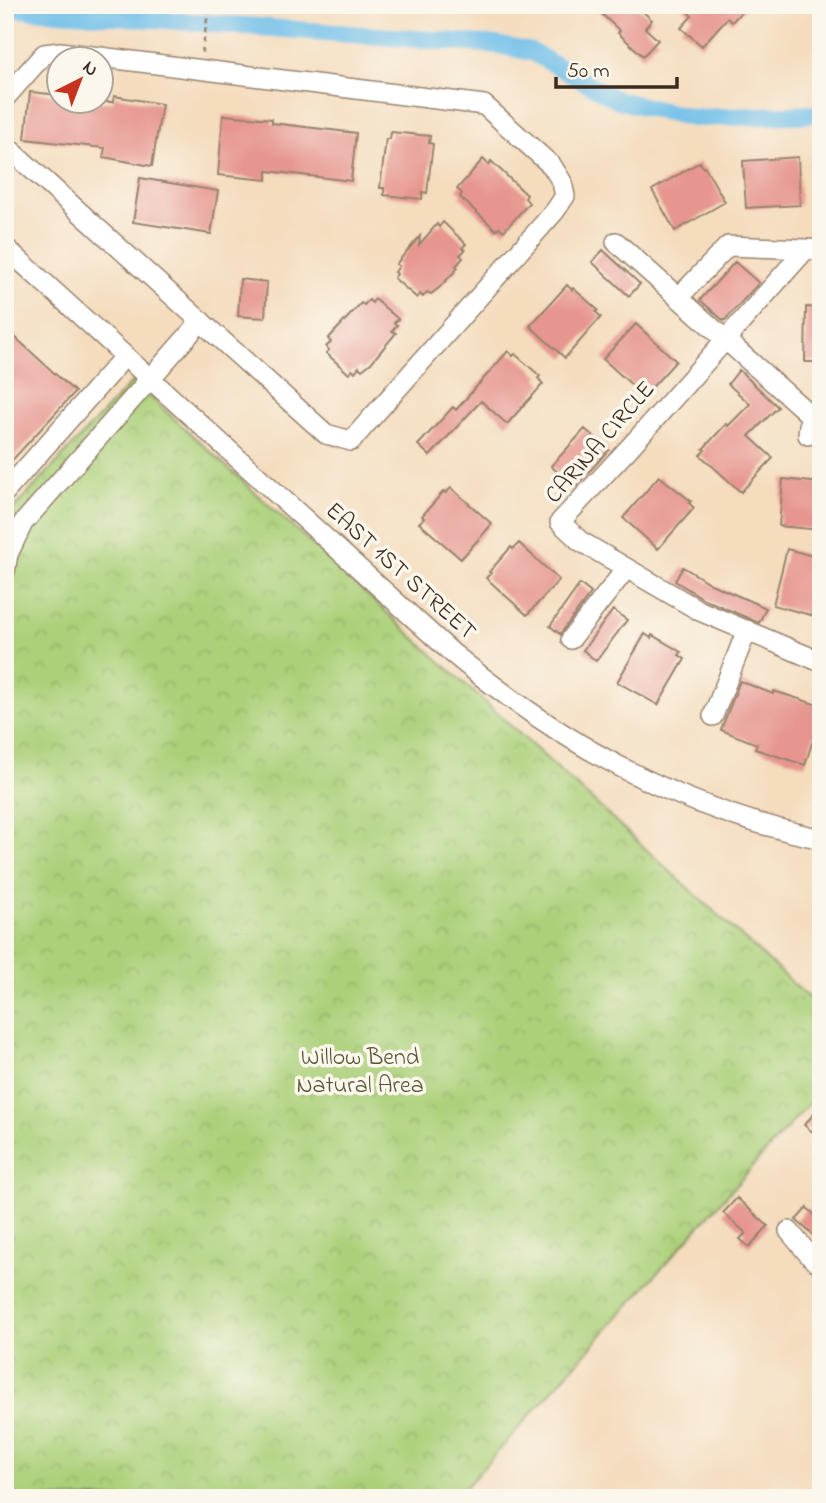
<svg xmlns="http://www.w3.org/2000/svg" width="826" height="1503" font-family="'Indie Flower',sans-serif">
	<style>
		.park { fill: url(#park-crowns); stroke: #737d4c; stroke-width: 2 }
		.lines { fill: none; stroke-linecap: round; stroke-linejoin: round }
		.canal { stroke: #6ebee9; stroke-width: 18 }
		.building { fill: #e6968f }
		.minor-casing { stroke: #98836e; stroke-width: 22 }
		.path { stroke: #98836e; stroke-width: 2.5; stroke-dasharray: 5 5; stroke-linecap: butt }
		.minor { stroke: #fff; stroke-width: 19 }
		.labels { text-anchor: middle; dominant-baseline: central; stroke-width: 7; stroke-linejoin: round; paint-order: stroke }
		.street-label { font-size: 24px; fill: #3b2a1e; stroke: #fbf7ec }
		.park-label { font-size: 24px; fill: #575435; stroke: #fbf7ec }
	</style>
	<defs>
		<pattern id="park-crowns" width="20" height="18" patternUnits="userSpaceOnUse" patternTransform="scale(1.75)"><rect width="20" height="18" fill="#abd079"/><path d="M2 6a3 3 0 1 1 6 0M12 15a3 3 0 1 1 6 0" fill="none" stroke="#94b368"/></pattern>
	</defs>
	<rect width="100%" height="100%" fill="#fbf7ec"/>
	<filter id="ink" filterUnits="userSpaceOnUse"><feTurbulence type="fractalNoise" baseFrequency=".0143" numOctaves="2"/><feDisplacementMap in="SourceGraphic" scale="14" xChannelSelector="R" yChannelSelector="G"/><feConvolveMatrix kernelMatrix="1 2 1 2 8 2 1 2 1" color-interpolation-filters="sRGB"/></filter>
	<filter id="wash" filterUnits="userSpaceOnUse"><feTurbulence type="fractalNoise" baseFrequency=".00686" numOctaves="4" result="noise"/><feDisplacementMap in="SourceGraphic" scale="28" xChannelSelector="R" yChannelSelector="G"/><feGaussianBlur stdDeviation="1.57" result="paint"/><feColorMatrix in="noise" values="0 0 0 0 0 0 0 0 0 0 0 0 0 0 0 0 0 1.4 0 .05"/><feComposite in="paint" operator="in"/></filter>
	<g filter="url(#wash)">
		<rect width="100%" height="100%" fill="#f4dcbd"/>
		<path class="park" d="M133 381 821 1009V1090L456 1498H5V518Z"/>
		<g class="lines">
			<path class="canal" d="M5 8 497 45 532 52 617 100 693 118 821 114"/>
		</g>
		<g id="blocks">
			<path class="building" d="M592 5H636L652 20 645 28 658 40 643 56 618 33 620 31Z
				M680 5H748L732 22 727 18 702 46 681 28 692 16Z
				M30 92 60 95V102H113L114 96 162 104 152 166 103 157 105 148 25 139Z
				M223 115 272 119V123L356 133 351 181 267 171V180L218 175Z
				M391 132 430 136 429 143 433 144 427 193 422 192V199L384 195V188H380L386 139H390Z
				M798 157 800 205 746 208 743 161Z
				M483 159 489 165 491 161 527 195 525 198 529 203 504 231 499 227 496 230 460 197 462 193 457 189Z
				M700 162 703 168 705 167 725 202 675 231 652 190Z
				M140 178 218 191 211 234 133 222Z
				M443 222 466 244 462 248 465 250 460 255 463 258 456 266 458 268 439 288 431 294 427 292 423 297 420 294 417 298 394 278 397 274 395 272 399 266 396 264 420 236 419 245 437 224 439 227Z
				M603 250 640 284 629 296 592 262Z
				M735 262 759 283 724 321 700 300Z
				M240 279 267 282 265 318 238 316Z
				M567 285 572 290 573 288 598 310 596 312 601 317 565 358 530 326Z
				M375 299 398 319 394 323 397 325 392 331 396 333 371 363 362 370 359 367 355 372 352 370 349 374 326 353 329 350 326 347 331 342 328 339 361 303 364 305 369 300 372 303Z
				M806 307 821 308V362H805Z
				M636 324 676 361 644 396 603 359Z
				M5 328 75 392 5 468Z
				M508 351 513 356 515 354 540 376 538 378 543 384 507 424 481 401 430 456 418 445 453 407 456 410Z
				M739 370 778 407 749 436 773 458 741 492 700 455 705 450 703 449 726 424 728 426 750 404 728 384Z
				M585 429 609 450 574 488 551 466Z
				M659 476 691 501 689 503 694 508 658 549 623 518Z
				M783 479 821 483V530L779 526Z
				M451 488 492 524 461 559 419 523 424 518 422 516 444 491 446 493Z
				M519 543 559 580 527 615 486 578 491 573 489 572 511 547 513 549Z
				M787 549 821 558V607L818 617 773 605Z
				M683 567 711 584 766 608 759 623 704 599 675 581Z
				M580 584 591 593 560 634 550 626Z
				M613 610 627 620 596 661 583 650Z
				M645 634 651 638 652 635 681 652 679 655 685 659 658 705 617 682Z
				M740 681 773 694 774 691 821 706V715L805 765 755 749 757 744 721 730Z
				M821 1106V1139L804 1125Z
				M737 1198 768 1226 749 1247 740 1239 746 1233 723 1213Z
				M807 1208 821 1220V1228L814 1236 796 1220Z"/>
		</g>
	</g>
	<g filter="url(#ink)">
		<use href="#blocks" fill-opacity="0" stroke="#98836e" stroke-width="2"/>
		<g class="lines">
			<g class="minor-casing">
				<path id="minor" d="M5 98 44 54 60 52 484 105 552 166 562 182 565 196 555 211 351 441 326 434 5 145
					M616 242 810 415 808 435
					M5 247 451 652C562 744 678 809 821 839
					M821 250 806 249 630 447 560 522 580 541 700 611 821 662
					M678 298 728 246 806 249
					M5 492 125 356
					M5 571 8 554 23 523 201 321
					M571 639 626 569
					M713 716 747 630
					M789 1231 811 1257 821 1265"/>
			</g>
			<path class="path" d="M202 53 208 13 212 5"/>
			<use href="#minor" class="minor"/>
		</g>
	</g>
	<g class="labels">
		<g class="street-label">
			<text transform="translate(601 443) rotate(-49)">CARINA CIRCLE</text>
			<text transform="translate(400 572) rotate(42)">EAST 1ST STREET</text>
		</g>
		<g class="park-label">
			<text x="360" y="1058">Willow Bend<tspan x="360" dy="28">Natural Area</tspan></text>
		</g>
	</g>
	<rect width="826" height="1503" fill="none" stroke="#fbf7ec" stroke-width="28"/>
	<g transform="translate(80 80) rotate(42)"><circle r="33" fill="#fbf7ec" stroke="#aea59a" stroke-width="2"/>
	<path d="M0-5L12 26L0 18L-12 26Z" fill="#c8321e"/>
	<text y="-10" font-size="19" font-weight="bold" text-anchor="middle" fill="#3b2a1e">N</text>
	</g>
	<path d="M556 77v10h121v-10" fill="none" stroke="#3b2a1e" stroke-width="3.5"/>
	<text x="567" y="77" font-size="21" fill="#3b2a1e" stroke="#fbf7ec" stroke-width="5" paint-order="stroke">50 m</text>
</svg>
